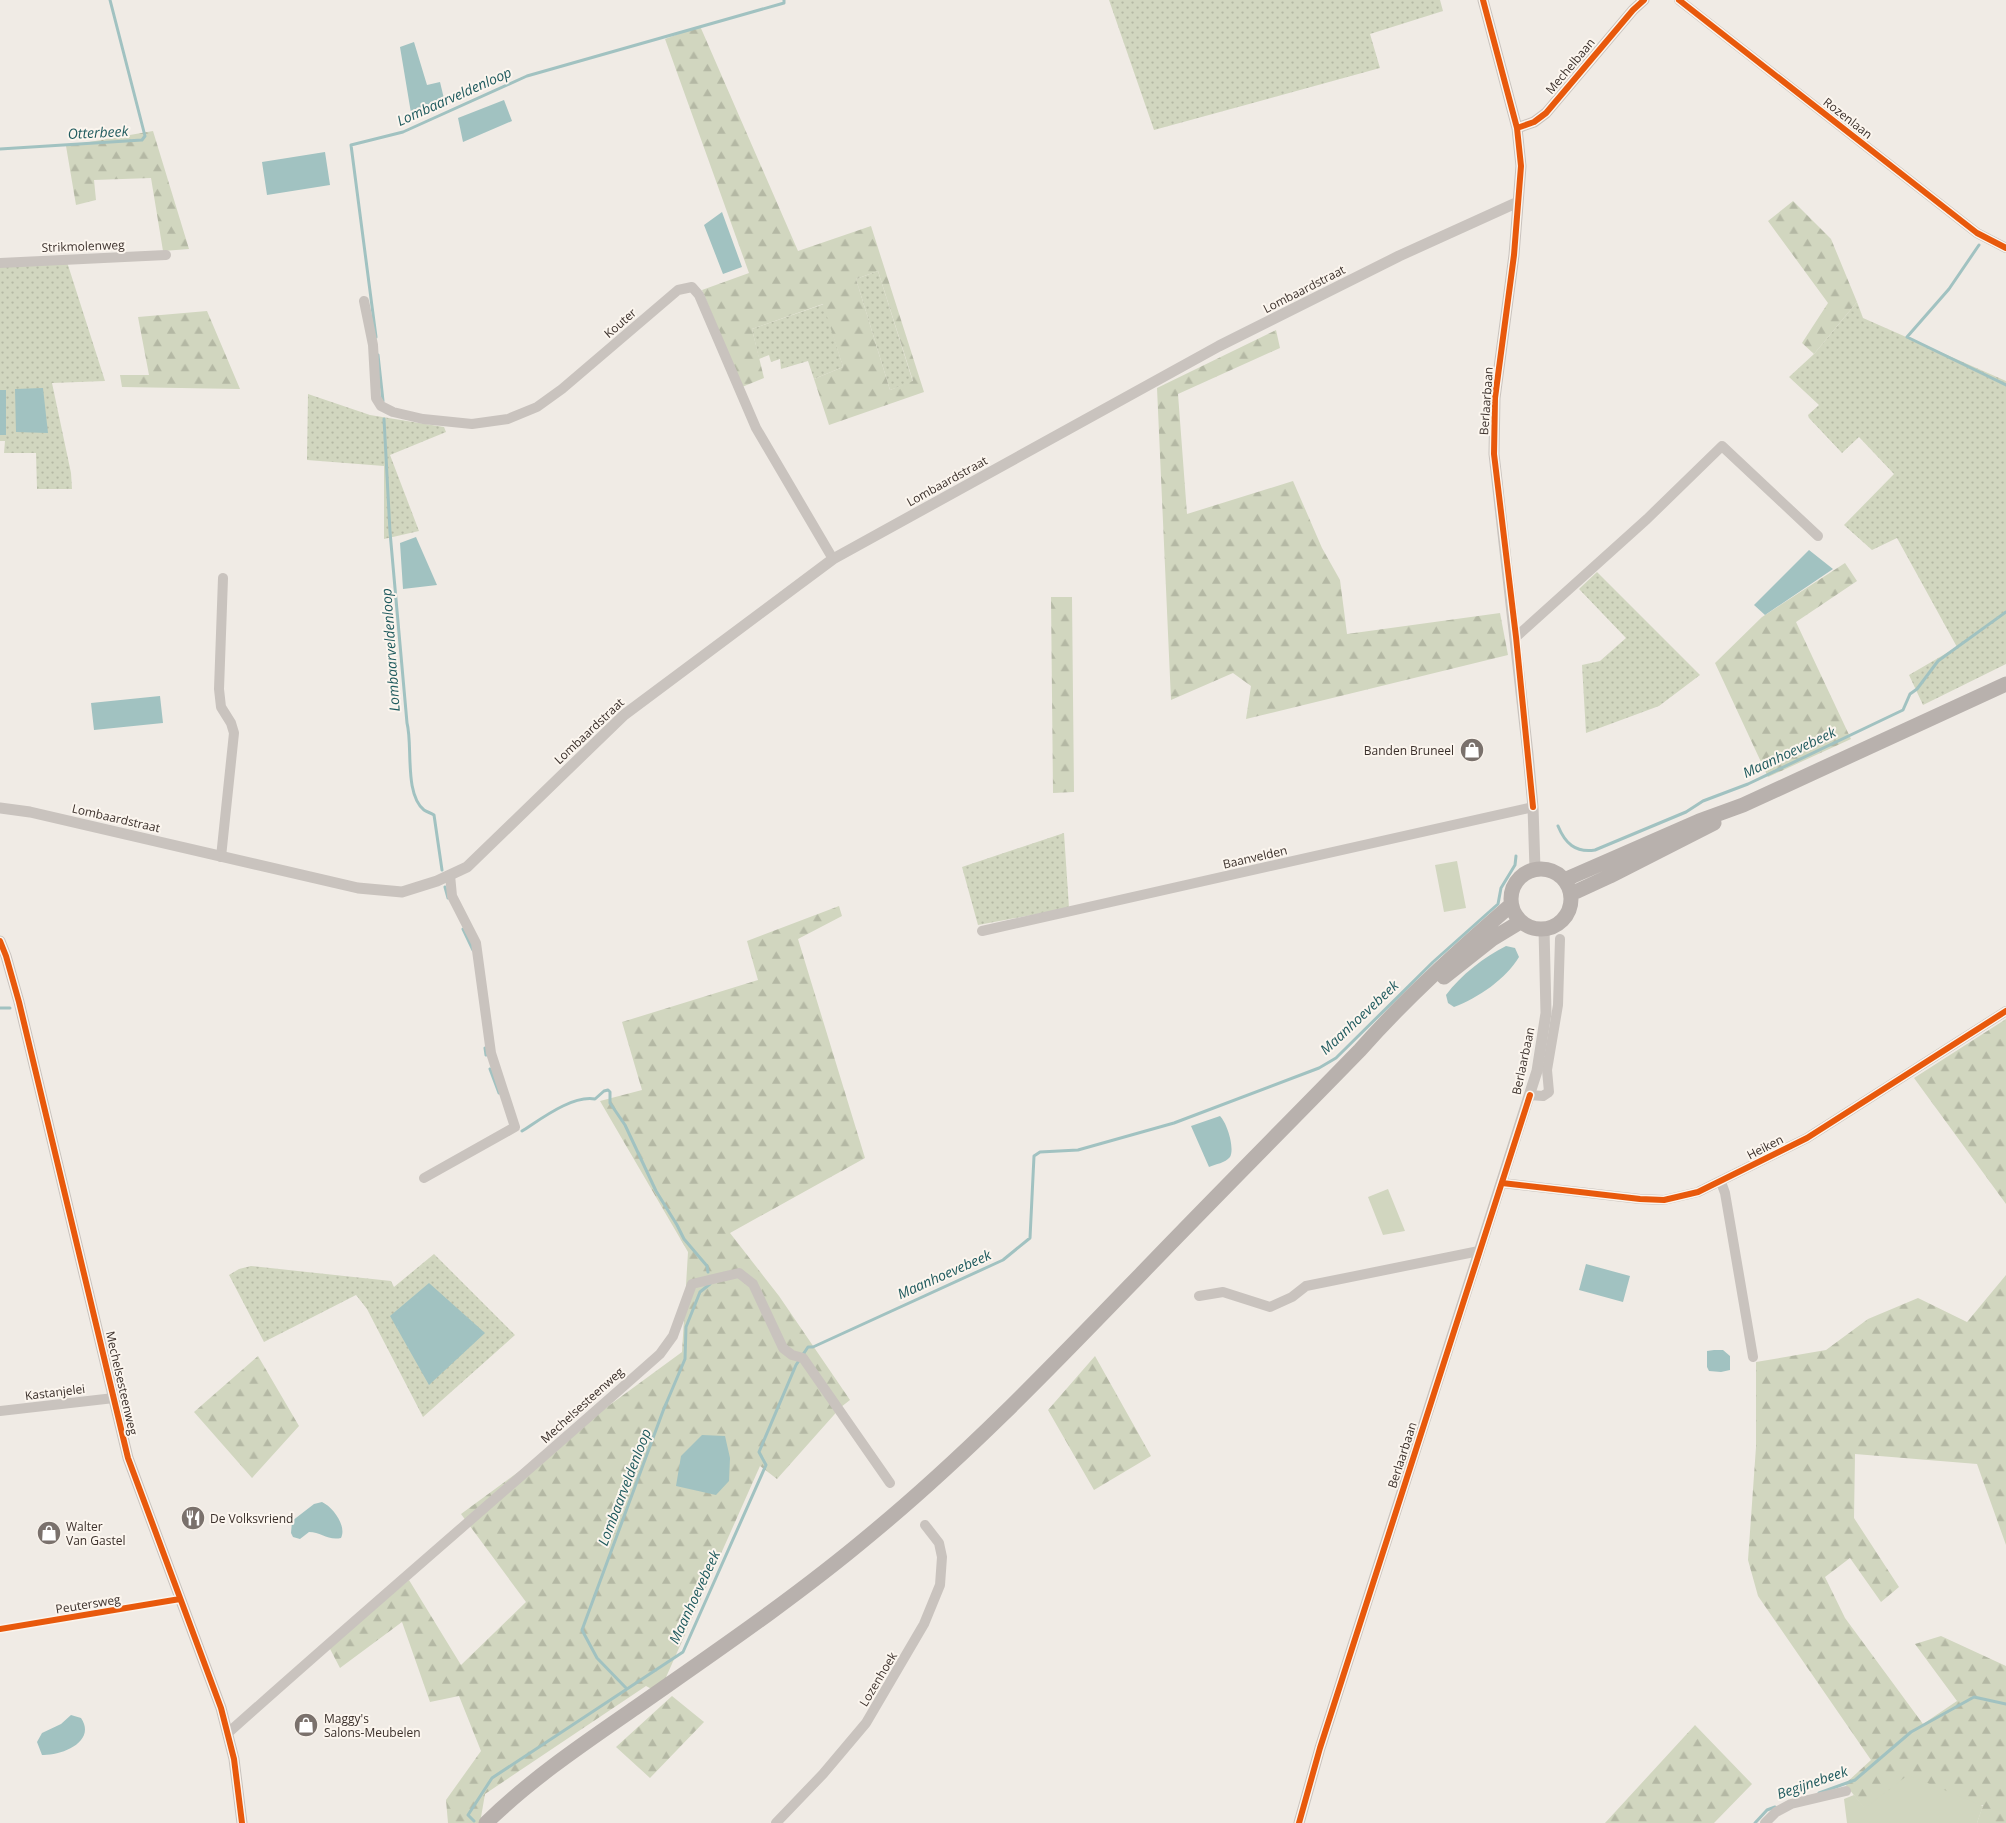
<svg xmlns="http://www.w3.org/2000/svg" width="2006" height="1823" font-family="'Open Sans',sans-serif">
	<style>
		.grass { fill: url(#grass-dots) }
		.forest { fill: url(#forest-firs); fill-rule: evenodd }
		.garden { fill: #d1d6bf }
		.water { fill: #a1c2c1 }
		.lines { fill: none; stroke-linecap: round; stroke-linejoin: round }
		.stream { stroke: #a1c2c1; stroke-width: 3 }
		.minor { stroke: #c9c3be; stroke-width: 10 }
		.tertiary { stroke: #c9c3be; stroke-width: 11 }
		.primary { stroke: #b8b1ad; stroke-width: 15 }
		.cycleway-casing { stroke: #fbf5ee; stroke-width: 9 }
		.cycleway { stroke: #e8590c; stroke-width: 6 }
		.labels { text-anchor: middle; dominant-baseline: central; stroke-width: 4; stroke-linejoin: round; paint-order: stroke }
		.street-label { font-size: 12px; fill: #3b302b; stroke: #fbf5ee }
		.poi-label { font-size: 12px; fill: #3b302b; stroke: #fbf5ee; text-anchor: start }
		.water-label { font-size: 14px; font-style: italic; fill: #1f5a5e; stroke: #fbf5ee }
	</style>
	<defs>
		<pattern id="grass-dots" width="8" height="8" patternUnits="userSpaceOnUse" patternTransform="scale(1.25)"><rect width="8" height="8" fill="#d1d6bf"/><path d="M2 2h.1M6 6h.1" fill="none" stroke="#b4b8a4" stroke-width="1.8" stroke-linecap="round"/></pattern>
		<pattern id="forest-firs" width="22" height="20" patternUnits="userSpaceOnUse" patternTransform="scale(1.25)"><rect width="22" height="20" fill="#d1d6bf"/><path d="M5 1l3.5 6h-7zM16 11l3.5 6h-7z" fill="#b4b8a4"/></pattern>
	</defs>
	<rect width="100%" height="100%" fill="#f0ebe5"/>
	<path class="grass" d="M1109 0H1440L1443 11 1370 34 1380 68 1154 130Z
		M67 262 105 381 52 383 71 473 72 489H37L36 453H4L5 441H0V266Z
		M878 271 913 382 890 390 856 279Z
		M1857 302 1863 318 2006 381V664L1923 705 1909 675 1957 647 1897 538 1872 550 1844 525 1894 474 1859 437 1842 453 1809 418 1808 415 1819 405 1789 377 1814 354Z
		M824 304 843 367 814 379 808 361 781 369 780 359 771 362 769 355 759 359 752 329Z
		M308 394 370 415 444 427 446 432 390 455 419 531 384 539V466L307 460Z
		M1597 572 1700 675 1659 706 1586 733 1582 665 1600 661 1626 638 1579 589Z
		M1064 833 1069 908 978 925 962 867Z
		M434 1254 515 1335 423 1417 367 1309 356 1295 264 1342 229 1275 239 1269 251 1266 391 1281 394 1287Z"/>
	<path class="forest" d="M700 26 798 251 871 226 924 392 829 425 814 379 843 367 823 304 752 329 764 378 742 387 702 290 749 273 665 39ZM878 271 913 381 890 390 856 279Z
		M153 131 189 249 163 251 151 178 94 180 96 200 76 205 66 146Z
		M1793 201 1831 239 1857 302 1814 354 1802 343 1828 303 1768 221Z
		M207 311 240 389 122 387 120 375H149L138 317Z
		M1276 330 1280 348 1178 394 1187 514 1293 481 1322 548 1340 580 1347 634 1500 613 1508 655 1246 719 1251 686 1233 673 1171 700 1157 388Z
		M1845 563 1857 581 1796 622 1851 739 1768 777 1715 663 1762 617Z
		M1051 597H1072L1074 792 1053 793Z
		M839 906 842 916 798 939 865 1158 730 1233 779 1296 850 1400 841 1407 777 1479 760 1466 659 1693 646 1686 485 1794 480 1823H448L446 1800 481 1751 459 1696 430 1702 402 1622 340 1668 329 1647 409 1580 461 1665 526 1602 461 1514 682 1352 688 1252 600 1101 642 1090 622 1022 758 980 747 941Z
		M2006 1019V1204L1914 1078Z
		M2006 1275V1545L1977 1464 1855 1454 1854 1518 1899 1587 1881 1602 1850 1558 1825 1577 1845 1618 1923 1724 1957 1701 1915 1644 1941 1636 2006 1666V1823H1977L1983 1805 1865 1809 1845 1784 1871 1760 1758 1596 1748 1560 1756 1447V1362L1826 1350 1868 1319 1918 1298 1967 1322Z
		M258 1356 299 1426 252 1478 194 1412Z
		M1095 1356 1151 1456 1094 1490 1048 1410Z
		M672 1696 704 1722 650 1778 616 1747Z
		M1695 1725 1752 1784 1714 1823H1605Z"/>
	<path class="garden" d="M1457 861 1466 908 1444 912 1435 865Z
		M1388 1189 1405 1231 1383 1235 1368 1197Z
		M1908 1775 1983 1806 1977 1823H1847L1844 1799 1854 1795 1865 1808Z"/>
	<path class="water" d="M414 42 427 85 440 82 446 107 412 119 400 47Z
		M504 100 512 121 463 142 458 118Z
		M325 152 330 185 267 195 262 162Z
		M722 212 742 267 723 274 704 225Z
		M43 388 48 433 16 432 15 389Z
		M0 390H6V435H0Z
		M416 537 437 585 403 589 400 543Z
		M1809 550 1833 569 1765 615 1754 605Z
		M160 696 163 723 94 730 91 703Z
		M1506 946 1515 948 1519 957C1506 979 1478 998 1454 1007L1448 1003 1446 995C1461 975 1484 957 1506 946Z
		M1220 1116C1227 1123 1235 1148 1230 1157 1225 1163 1216 1164 1209 1167L1191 1126Z
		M1586 1264 1630 1276 1623 1302 1579 1290Z
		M429 1283 485 1333 429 1385 390 1316Z
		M1714 1350H1723L1730 1356V1370L1721 1372 1709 1371 1707 1367V1351Z
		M702 1435 725 1436 730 1458 729 1481 716 1495 676 1486 681 1456Z
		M322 1502C333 1507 347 1526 341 1538 328 1541 321 1532 309 1532L300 1539 293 1537 291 1533 292 1521 314 1504Z
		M71 1715 81 1718C97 1742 61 1756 42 1755L37 1742 42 1733 61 1724Z"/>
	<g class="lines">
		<path class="stream" d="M0 149 142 140 145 136 110 0
			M1979 245 1949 289 1907 337 2006 385
			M376 337 351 145 403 132 527 76 784 3V0
			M378 355 383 401
			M384 419 390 532 407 723C413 745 404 794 424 810 427 812 431 813 434 815L442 870
			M1558 826C1565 843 1575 853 1595 850L1686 812 1703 801 1748 784 1903 710 1910 694 1917 689 1938 661 2006 612
			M445 887 448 898
			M463 929 473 950
			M0 1008H10
			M485 1048 486 1055
			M490 1069 499 1093
			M522 1131C541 1119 572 1095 595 1099L604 1091 608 1090 610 1092V1103L625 1125 656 1191 677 1225 684 1239 707 1266 708 1272
			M627 1689 597 1658 582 1630 663 1411 685 1359 686 1327 700 1292 710 1284
			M1819 1793 1855 1780 1911 1732 1974 1697 2006 1704
			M474 1821 468 1815 492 1778 683 1652 766 1465 759 1452 796 1365 808 1347H813L1003 1260 1030 1238 1034 1156 1040 1152 1078 1150 1174 1123 1319 1068 1336 1058 1433 962 1498 904 1501 888 1515 865 1516 856
			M1755 1823 1767 1810 1775 1807"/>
		<path class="minor" d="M1679 0 1977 233 2006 248
			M0 263 166 255
			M364 301 373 345 376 398 381 406 393 412 423 419 472 424 508 419 537 407 562 389 678 290 692 287 699 295 756 428 833 559
			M1516 637 1647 519 1722 446 1818 536
			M221 857 234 733 231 723 221 707 219 689 223 578
			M982 931 1533 807
			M1530 1095 1543 1096 1549 1092 1547 1070 1558 1005 1560 939
			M424 1178 515 1127 491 1053 476 943 452 896 450 875
			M1721 1182 1725 1193 1753 1357
			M1502 1183 1640 1199 1664 1200 1698 1192 1807 1138 2006 1011
			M1199 1296 1223 1292 1270 1307 1292 1297 1306 1286 1479 1251
			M0 1411 114 1398
			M228 1733C371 1605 517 1481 660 1354L673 1336 692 1284 739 1273 753 1284 783 1348 792 1355 803 1358 890 1483
			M776 1823 823 1774 866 1723 924 1624 940 1585 942 1557 939 1543 925 1525
			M1765 1823 1776 1812 1791 1804 1846 1791"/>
		<path class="tertiary" d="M1483 0 1517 128 1521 166 1514 255 1495 398 1494 454 1528 754 1533 807 1535 869
			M1517 128 1534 122 1546 113 1633 10 1644 0
			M0 808 30 812 358 888 402 892 437 881 467 867 624 715 833 559 1219 346 1399 256 1518 202
			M0 941 6 956 19 1002 128 1458 221 1708 234 1759 242 1823
			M1299 1823 1320 1748 1537 1071 1546 1013 1544 929"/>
		<path class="primary" d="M1511 899a30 30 0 1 1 60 0a30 30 0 1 1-60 0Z
			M1564 880 1699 821 1743 805 2006 684
			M1571 894 1610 876 1714 823
			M1444 977 1492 939 1520 922
			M486 1823C531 1779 583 1744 635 1708 715 1652 796 1597 871 1534 968 1454 1055 1363 1142 1273 1214 1198 1287 1125 1360 1050 1406 998 1458 951 1511 905"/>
		<g class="cycleway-casing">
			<path id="cycleway" d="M1483 0 1517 128 1521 166 1514 255 1495 398 1494 454 1516 637 1533 807
				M1679 0 1977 233 2006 248
				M1517 128 1534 122 1546 113 1633 10 1644 0
				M0 941 6 956 19 1002 128 1458 221 1708 234 1759 242 1823
				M1502 1183 1640 1199 1664 1200 1698 1192 1807 1138 2006 1011
				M0 1629 180 1599
				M1299 1823 1320 1748 1530 1095"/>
		</g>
		<use href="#cycleway" class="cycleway"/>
	</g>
	<defs>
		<g id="shop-disc" transform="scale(1.25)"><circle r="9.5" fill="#7a716c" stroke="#fbf5ee"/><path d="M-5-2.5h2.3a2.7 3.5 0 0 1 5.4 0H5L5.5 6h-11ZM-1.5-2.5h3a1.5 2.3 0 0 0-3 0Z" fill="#fff"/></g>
		<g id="restaurant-disc" transform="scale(1.25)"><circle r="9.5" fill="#7a716c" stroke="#fbf5ee"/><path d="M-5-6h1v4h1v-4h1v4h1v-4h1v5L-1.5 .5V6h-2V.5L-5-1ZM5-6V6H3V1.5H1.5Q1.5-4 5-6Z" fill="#fff"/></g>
	</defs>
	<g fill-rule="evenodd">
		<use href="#shop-disc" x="1472" y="750"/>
		<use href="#restaurant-disc" x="193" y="1518"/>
		<use href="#shop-disc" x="49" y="1533"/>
		<use href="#shop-disc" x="306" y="1725"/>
	</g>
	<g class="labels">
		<g class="street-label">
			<text transform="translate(1570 66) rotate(-50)">Mechelbaan</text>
			<text transform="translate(1848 118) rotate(38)">Rozenlaan</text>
			<text transform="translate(83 246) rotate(-2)">Strikmolenweg</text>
			<text transform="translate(1304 289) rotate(-27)">Lombaardstraat</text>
			<text transform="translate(620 323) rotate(-41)">Kouter</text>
			<text transform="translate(1486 401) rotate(-86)">Berlaarbaan</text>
			<text transform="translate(947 481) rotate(-29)">Lombaardstraat</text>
			<text transform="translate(589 731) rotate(-43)">Lombaardstraat</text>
			<text transform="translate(116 818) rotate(13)">Lombaardstraat</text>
			<text transform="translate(1255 857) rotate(-13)">Baanvelden</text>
			<text transform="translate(1523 1061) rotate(-78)">Berlaarbaan</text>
			<text transform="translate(1765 1147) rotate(-27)">Heiken</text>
			<text transform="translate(122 1383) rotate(77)">Mechelsesteenweg</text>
			<text transform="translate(55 1392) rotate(-7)">Kastanjelei</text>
			<text transform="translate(582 1405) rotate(-42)">Mechelsesteenweg</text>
			<text transform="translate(1402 1455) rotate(-72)">Berlaarbaan</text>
			<text transform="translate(88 1604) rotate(-9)">Peutersweg</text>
			<text transform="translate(878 1679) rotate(-59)">Lozenhoek</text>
		</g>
		<g class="poi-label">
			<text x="1454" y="750" text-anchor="end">Banden Bruneel</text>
			<text x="210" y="1518">De Volksvriend</text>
			<text x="66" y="1526">Walter<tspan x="66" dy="14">Van Gastel</tspan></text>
			<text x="324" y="1718">Maggy's<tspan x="324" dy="14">Salons-Meubelen</tspan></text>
		</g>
		<g class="water-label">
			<text transform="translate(454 96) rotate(-24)">Lombaarveldenloop</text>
			<text transform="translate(98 132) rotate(-3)">Otterbeek</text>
			<text transform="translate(390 650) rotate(-94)">Lombaarveldenloop</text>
			<text transform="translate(1789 752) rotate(-25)">Maanhoevebeek</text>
			<text transform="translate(1359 1017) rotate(-43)">Maanhoevebeek</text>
			<text transform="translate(944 1274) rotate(-24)">Maanhoevebeek</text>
			<text transform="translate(624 1487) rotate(-69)">Lombaarveldenloop</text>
			<text transform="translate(694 1597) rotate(-65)">Maanhoevebeek</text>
			<text transform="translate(1812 1782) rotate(-19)">Begijnebeek</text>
		</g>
	</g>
</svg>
